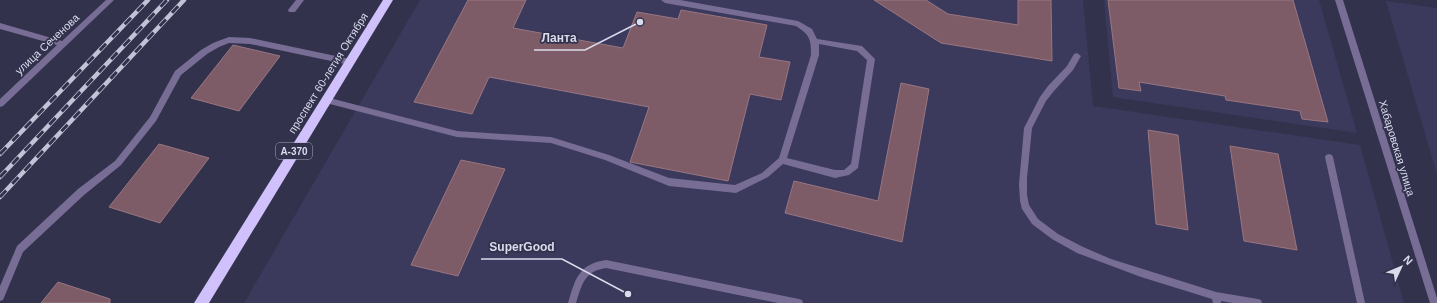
<svg xmlns="http://www.w3.org/2000/svg" width="1437" height="303" font-family="Arial,sans-serif">
	<style>
		.built { fill: #3b3a5c }
		.building { fill: #7e5c67; stroke: #997681 }
		.lines { fill: none; stroke-linecap: round; stroke-linejoin: round }
		.lane { fill: #786d95; fill-rule: evenodd }
		.street { fill: #786d95; fill-rule: evenodd }
		.highway { fill: #d0c0fb; fill-rule: evenodd }
		.rail-casing { stroke: #c2c3d6; stroke-width: 4.5 }
		.rail { stroke: #33324d; stroke-width: 3; stroke-dasharray: 9; stroke-linecap: butt }
		.labels { text-anchor: middle; dominant-baseline: central; stroke-width: 3.5; stroke-linejoin: round; paint-order: stroke }
		.shield { fill: #33324d; stroke: #a8a8bd; stroke-width: 1 }
		.shield-label { font-size: 10px; font-weight: bold; fill: #dadbed }
		.street-label { font-size: 11px; fill: #dadbed; stroke: #33324d }
		.leader { fill: none; stroke: #dadbed; stroke-width: 1.5 }
		.callout-dot { fill: #dadbed; stroke: #33324d; stroke-width: 1.5 }
		.callout-label { font-size: 12px; text-anchor: middle; font-weight: bold; fill: #dadbed; stroke: #33324d; stroke-width: 3.5; stroke-linejoin: round; paint-order: stroke }
	</style>
	<rect width="100%" height="100%" fill="#33324d"/>
	<path class="built" d="M420 0H1083L1093 106 1360 145 1404 303H244Z
		M1104 0H1319L1357 133 1113 97Z
		M1386 1 1437 8V174Z"/>
	<path class="building" d="M468 0H526L513 28 623 48 637 12 678 19 681 10 767 25 759 57 790 62 781 100 750 94 728 181 630 162 649 107 489 77 472 114 414 102Z
		M874 0H926L948 14 1018 25V0H1051L1052 61 941 43Z
		M1108 0H1293L1328 122 1302 119 1300 111 1226 100 1225 96 1139 82 1141 91 1119 88Z
		M233 45 280 56 239 111 191 98Z
		M901 83 929 89 902 242 785 213 794 181 878 201Z
		M1148 130 1178 135 1188 230 1156 224Z
		M159 144 209 158 160 223 109 207Z
		M1230 146 1278 154 1297 250 1244 241Z
		M461 160 505 169 458 276 411 265Z
		M58 282 110 299V303H41Z"/>
	<g class="lines">
		<path class="lane" d="M296 0H304L295 12H289L288 10Z
			M661 0H680L798 21 812 29 817 39 862 46 875 59 858 168 849 175 835 178 783 164 768 177 736 193 669 186 605 160 551 143 457 137 326 103 323 102 322 100 323 98 326 97 457 131 551 137 609 155 669 178 735 185 762 173 779 158 811 55C811 39 810 35 796 26L665 3ZM819 44 857 51 867 60 851 164 844 170H835L787 158 819 55Z
			M229 37 250 38 350 59 354 62 350 65 250 44 229 43 219 47 207 54 181 75 156 121 121 165 84 195 23 252 3 300 0 301V286L17 246 78 189 115 161 150 117 175 71 201 50 213 43Z
			M1077 53 1081 56 1073 70 1054 91 1046 101 1032 128 1027 178V195L1029 205 1038 219 1058 234 1083 247 1111 259 1216 292 1258 299 1261 300 1262 303H1233L1221 301V303H1213L1212 299 1141 277 1077 253 1052 239 1032 224 1022 209 1020 201 1019 184 1024 128 1040 97 1048 86 1067 66 1074 54Z
			M1329 154 1332 155 1333 157 1365 303H1357L1325 157 1326 155Z
			M606 260 799 299 802 300 803 303H778L606 268C584 271 582 285 576 303H568C575 280 578 264 606 260Z"/>
		<path class="street" d="M106 0H114L3 106 0 107V99L57 45 0 29V23L62 41Z
			M1335 0H1343L1437 298V303H1430Z"/>
		<path class="highway" d="M383 0H393L209 303H194Z"/>
		<g class="rail-casing">
			<path id="rail" d="M0 154 148 0
				M0 177 167 0
				M0 197 184 0"/>
		</g>
		<use href="#rail" class="rail"/>
	</g>
	<g class="labels">
		<rect class="shield" x="276" y="143" width="36" height="16" rx="3"/>
		<g class="shield-label">
			<text x="294" y="151">А-370</text>
		</g>
		<g class="street-label">
			<text transform="translate(47 44) rotate(-43)">улица Сеченова</text>
			<text transform="translate(328 73) rotate(-58)">проспект 60-летия Октября</text>
			<text transform="translate(1397 148) rotate(73)">Хабаровская улица</text>
		</g>
	</g>
	<path class="leader" d="M640 22L585 50H534M628 294L562 259H481"/>
	<g class="callout-dot">
		<circle cx="640" cy="22" r="4"/>
		<circle cx="628" cy="294" r="4"/>
	</g>
	<g class="callout-label">
		<text x="559" y="42">Ланта</text>
		<text x="522" y="251">SuperGood</text>
	</g>
	<g transform="translate(1401 267) rotate(46)" stroke="#33324d" stroke-width="3" paint-order="stroke">
	<path d="M0-3L7 15L0 10L-7 15Z" fill="#dadbed"/>
	<text y="-6" font-size="11" font-weight="bold" text-anchor="middle" fill="#dadbed">N</text>
	</g>
</svg>
